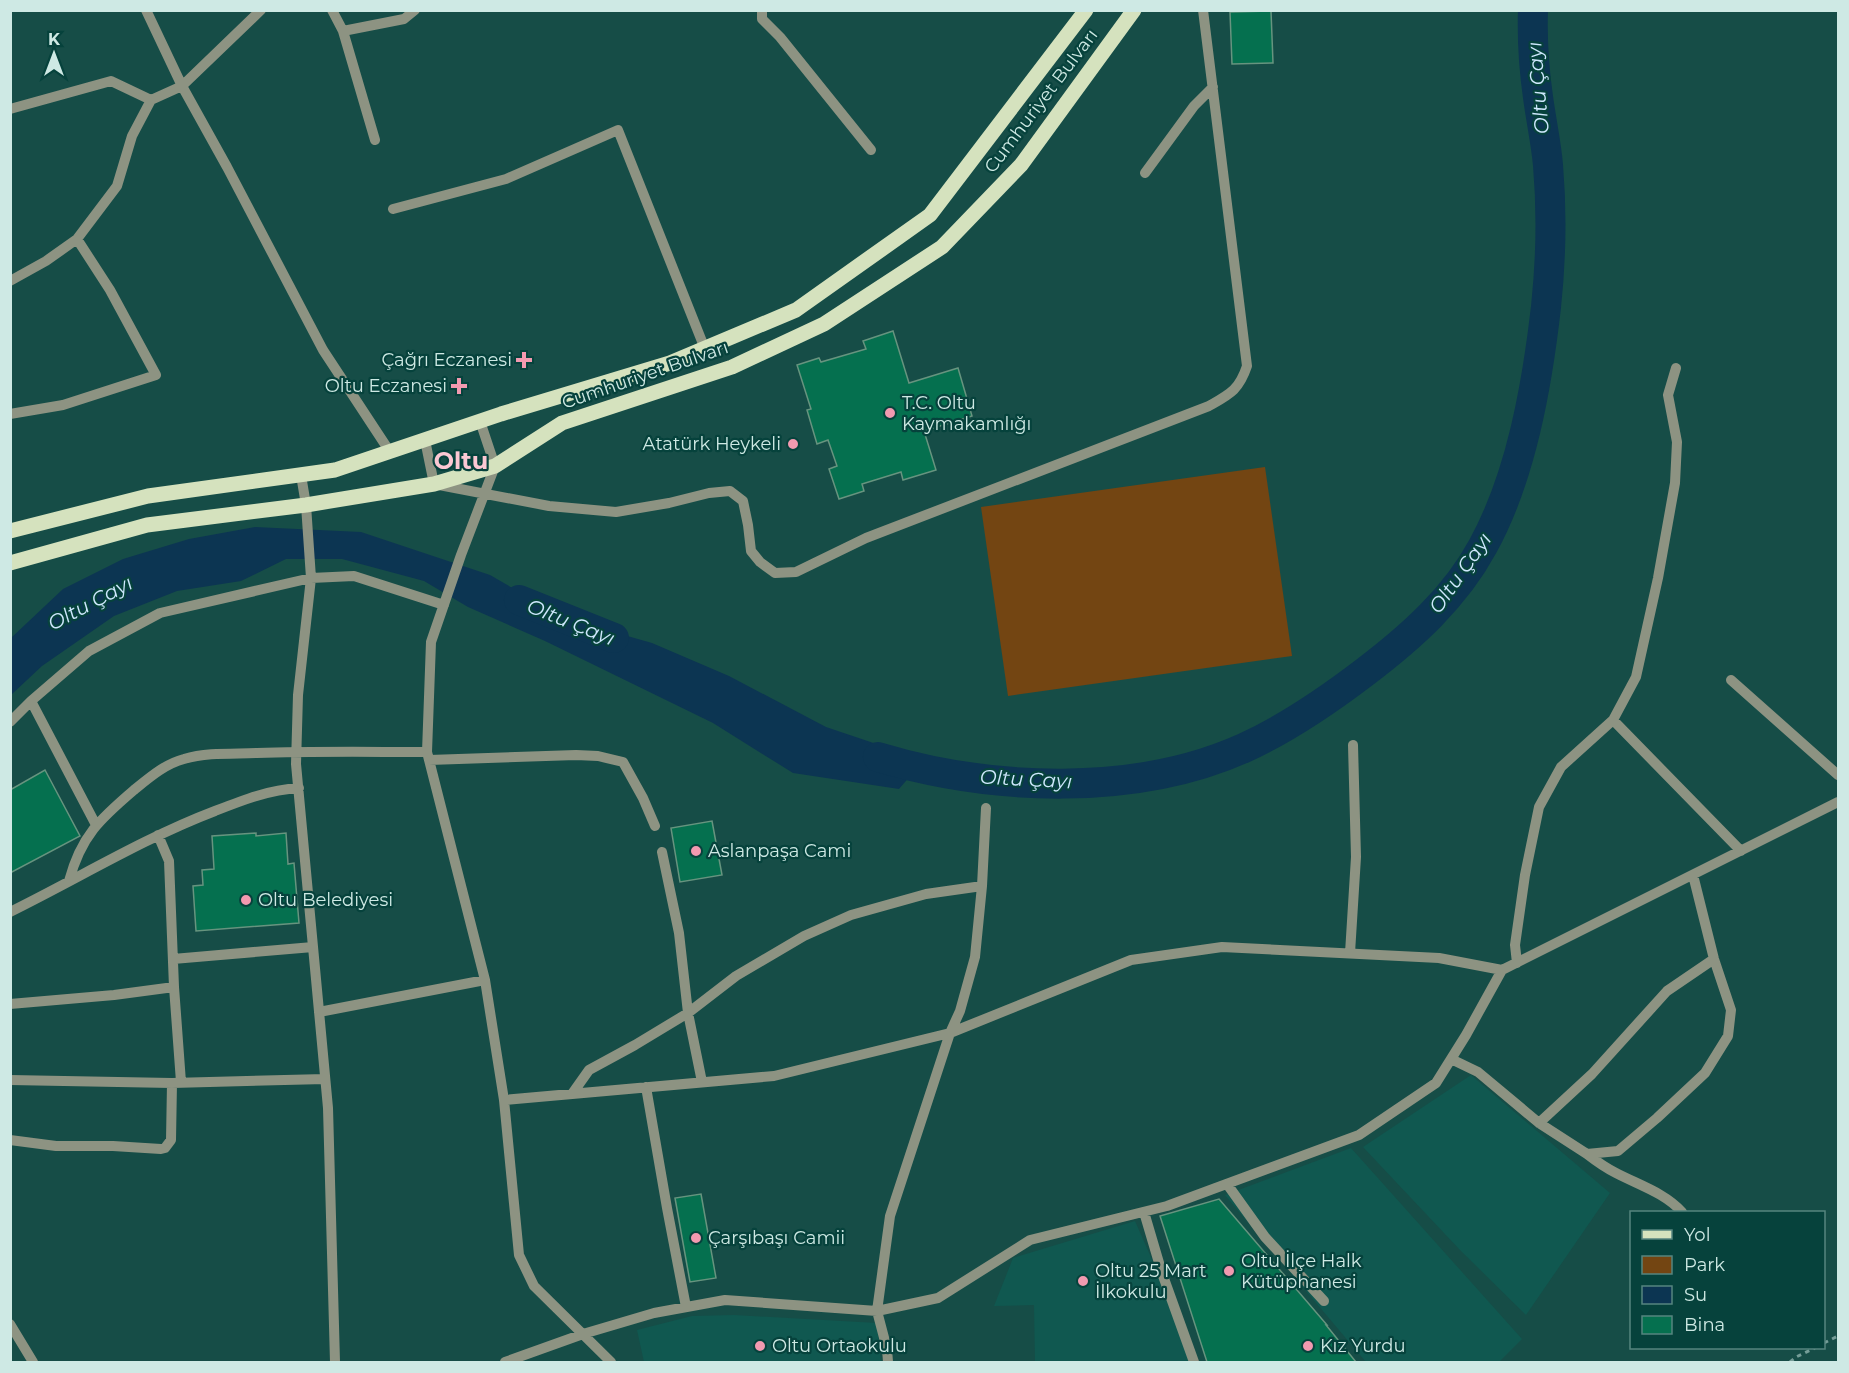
<svg xmlns="http://www.w3.org/2000/svg" width="1849" height="1373" font-family="Montserrat,sans-serif">
	<style>
		.built { fill: #105850 }
		.green { fill: #734512 }
		.water { fill: #0c3552 }
		.lines { fill: none; stroke-linecap: round; stroke-linejoin: round }
		.river { stroke: #0c3552; stroke-width: 30 }
		.building { fill: #05704f; stroke: #67947f; stroke-width: 1.5 }
		.path { stroke: #759d98; stroke-width: 3; stroke-dasharray: 4.5 4.5; stroke-linecap: butt }
		.minor { stroke: #8d9382; stroke-width: 10 }
		.major { stroke: #d5e2be; stroke-width: 15 }
		.poi-dot { fill: #f29ab0; stroke: #06423c; stroke-width: 2 }
		.labels { text-anchor: middle; dominant-baseline: central; stroke-width: 4.5; stroke-linejoin: round; paint-order: stroke }
		.street-label { font-size: 18px; fill: #cee9e4; stroke: #06423c }
		.poi-label { font-size: 18px; fill: #cee9e4; stroke: #06423c; text-anchor: start }
		.water-label { font-size: 20px; font-style: italic; fill: #cfe8fe; stroke: #06423c }
		.district-label { font-size: 24px; font-weight: bold; fill: #fbc8d3; stroke: #06423c }
	</style>
	<rect width="100%" height="100%" fill="#164d47"/>
	<path class="built" d="M1471 1075 1610 1193 1526 1315 1460 1250 1363 1147Z
		M1351 1148 1522 1339 1499 1362H1366L1225 1195Z
		M1135 1221 1197 1362H1035L1034 1305 994 1306 1013 1258Z
		M734 1315 877 1323 881 1362H644L637 1330 692 1316Z"/>
	<path class="green" d="M1265 467 1292 656 1008 696 981 507Z"/>
	<path class="water" d="M255 527 361 532 490 575 564 618 652 643 729 676 826 727 924 760 899 789 793 773 713 723 545 641 468 607 424 581 342 559H286L241 581 177 591 114 616 42 666 11 695V638L63 589 123 559 189 539Z"/>
	<g class="lines">
		<path class="river" d="M519 600 614 638
			M878 757C991 791 1135 797 1244 748 1288 728 1327 701 1365 672 1411 637 1455 598 1483 546 1521 477 1537 386 1546 307 1551 260 1552 212 1548 165 1546 142 1541 120 1538 97 1534 69 1532 39 1533 10"/>
	</g>
	<path class="building" d="M1271 11 1273 63 1232 64 1230 12Z
		M893 331 909 383 958 368 972 416 924 431 936 470 903 480 901 472 862 484 864 491 839 499 829 469 837 466 828 440 817 444 807 410 811 409 797 365 819 358 821 362 866 349 863 341Z
		M45 770 80 836 10 873V790Z
		M712 821 722 875 680 882 671 828Z
		M256 833V836L286 833 288 864 294 863 299 923 196 931 193 886 203 885 202 870 214 869 212 836Z
		M701 1194 716 1278 690 1282 675 1198Z
		M1219 1199 1327 1325H1326L1356 1362H1207L1160 1216Z"/>
	<g class="lines">
		<path class="path" d="M1824 1343 1838 1336
			M1790 1362 1796 1357 1815 1348"/>
		<path class="minor" d="M146 10 182 86 227 167 323 350 390 452
			M332 10 343 31 375 140
			M762 10V19L780 37 871 150
			M343 31 404 19 415 10
			M10 109 111 81 151 100
			M1145 173 1194 106 1213 87
			M393 209 506 179 618 130 705 349
			M10 281 46 261 77 239 117 186 132 136 151 100 182 86 261 10
			M10 414 63 405 156 375 110 290 77 239
			M480 421 495 466 461 555 431 642 427 752 485 980 504 1100 519 1255 534 1286 611 1362
			M425 440 434 484 549 506 616 512 669 503 709 493 730 491 743 501 748 525 751 551 760 562 775 573 796 572 866 538 1209 406C1230 394 1239 390 1247 366L1203 10
			M301 475 306 505 311 578 298 695 296 764 328 1108 335 1362
			M1731 680 1838 775
			M31 701 96 825
			M1613 720 1741 851
			M10 722 31 701 89 651 160 613 311 578 354 576 444 605
			M429 760 576 755 598 756 623 762 643 798 655 826
			M158 835 169 861 174 987 181 1082
			M662 852 679 933 688 1013 702 1082
			M69 881C81 836 100 819 134 790 150 777 165 764 184 759 208 752 233 754 257 753 314 751 371 752 427 752
			M10 912C79 878 144 838 215 811 243 800 268 790 299 788
			M1350 953 1356 857 1353 745
			M173 959 313 947
			M1517 963 1515 945 1525 875 1539 807 1561 767 1613 720 1636 677 1658 578 1675 483 1677 442 1668 395 1676 368
			M10 1004 114 995 174 987
			M319 1012 485 980
			M1451 1059 1478 1072 1539 1123 1587 1154 1618 1151 1657 1118 1705 1073 1728 1036 1731 1010 1714 959 1693 875
			M10 1080 172 1083 325 1079
			M646 1087 667 1208 686 1307
			M572 1094 589 1070 635 1045 688 1013 736 976 804 936 851 915 926 894 982 886
			M504 1100 774 1076 950 1033 1131 960 1222 947 1439 958 1502 970
			M1539 1123 1592 1074 1667 991 1714 959
			M10 1140 56 1146H113L161 1149 165 1148 171 1140 172 1083
			M1587 1154C1596 1161 1606 1168 1616 1173 1639 1185 1665 1193 1682 1212
			M1227 1184 1265 1237 1324 1301
			M1144 1212 1162 1273 1194 1362
			M10 1324 33 1362
			M505 1362 583 1334 654 1313 725 1300 877 1311 938 1298 1030 1240 1167 1206 1359 1135 1436 1083 1466 1035 1502 970 1838 802
			M888 1362 887 1349 877 1311 890 1216 950 1033 960 1011 975 957 982 886 986 808"/>
		<path class="major" d="M10 531 148 496 335 470 501 414 670 363 796 310 930 215 1086 10
			M10 563 147 525 306 505 434 484 495 466 562 423 732 367 824 324 942 247 1021 165 1134 10"/>
	</g>
	<g class="poi-dot">
		<path d="M521 351h6v6h6v6h-6v6h-6v-6h-6v-6h6z"/>
		<path d="M456 377h6v6h6v6h-6v6h-6v-6h-6v-6h6z"/>
		<circle cx="890" cy="413" r="6"/>
		<circle cx="793" cy="444" r="6"/>
		<circle cx="696" cy="851" r="6"/>
		<circle cx="246" cy="900" r="6"/>
		<circle cx="696" cy="1238" r="6"/>
		<circle cx="1229" cy="1271" r="6"/>
		<circle cx="1083" cy="1281" r="6"/>
		<circle cx="760" cy="1346" r="6"/>
		<circle cx="1308" cy="1346" r="6"/>
	</g>
	<g class="labels">
		<g class="street-label">
			<text transform="translate(1041 101) rotate(-53)">Cumhuriyet Bulvarı</text>
			<text transform="translate(645 375) rotate(-19)">Cumhuriyet Bulvarı</text>
		</g>
		<g class="poi-label">
			<text x="512" y="360" text-anchor="end">Çağrı Eczanesi</text>
			<text x="447" y="386" text-anchor="end">Oltu Eczanesi</text>
			<text x="902" y="403">T.C. Oltu<tspan x="902" dy="21">Kaymakamlığı</tspan></text>
			<text x="781" y="444" text-anchor="end">Atatürk Heykeli</text>
			<text x="708" y="851">Aslanpaşa Cami</text>
			<text x="258" y="900">Oltu Belediyesi</text>
			<text x="708" y="1238">Çarşıbaşı Camii</text>
			<text x="1241" y="1261">Oltu İlçe Halk<tspan x="1241" dy="21">Kütüphanesi</tspan></text>
			<text x="1095" y="1271">Oltu 25 Mart<tspan x="1095" dy="21">İlkokulu</tspan></text>
			<text x="772" y="1346">Oltu Ortaokulu</text>
			<text x="1320" y="1346">Kız Yurdu</text>
		</g>
		<g class="water-label">
			<text transform="translate(1538 88) rotate(-95)">Oltu Çayı</text>
			<text transform="translate(1460 573) rotate(-55)">Oltu Çayı</text>
			<text transform="translate(90 603) rotate(-28)">Oltu Çayı</text>
			<text transform="translate(571 622) rotate(22)">Oltu Çayı</text>
			<text transform="translate(1026 779) rotate(3)">Oltu Çayı</text>
		</g>
		<g class="district-label">
			<text x="461" y="460">Oltu</text>
		</g>
	</g>
	<rect width="1849" height="1373" fill="none" stroke="#cee9e4" stroke-width="24"/>
	<rect x="1630" y="1211" width="195" height="138" fill="#06423c" stroke="#56857f" stroke-width="1.5"/>
	<rect x="1642" y="1230" width="30" height="9" fill="#d5e2be" stroke="#56857f" stroke-width="1.5"/>
	<text x="1684" y="1241" font-size="18" fill="#cee9e4">Yol</text>
	<rect x="1642" y="1256" width="30" height="18" fill="#734512" stroke="#56857f" stroke-width="1.5"/>
	<text x="1684" y="1271" font-size="18" fill="#cee9e4">Park</text>
	<rect x="1642" y="1286" width="30" height="18" fill="#0c3552" stroke="#56857f" stroke-width="1.5"/>
	<text x="1684" y="1301" font-size="18" fill="#cee9e4">Su</text>
	<rect x="1642" y="1316" width="30" height="18" fill="#05704f" stroke="#56857f" stroke-width="1.5"/>
	<text x="1684" y="1331" font-size="18" fill="#cee9e4">Bina</text>
	<g transform="translate(54 54)" stroke="#06423c" stroke-width="4.5" paint-order="stroke">
	<path d="M0-4.5L10 22L0 15L-10 22Z" fill="#cee9e4"/>
	<text y="-9" font-size="16" font-weight="bold" text-anchor="middle" fill="#cee9e4">K</text>
	</g>
</svg>
